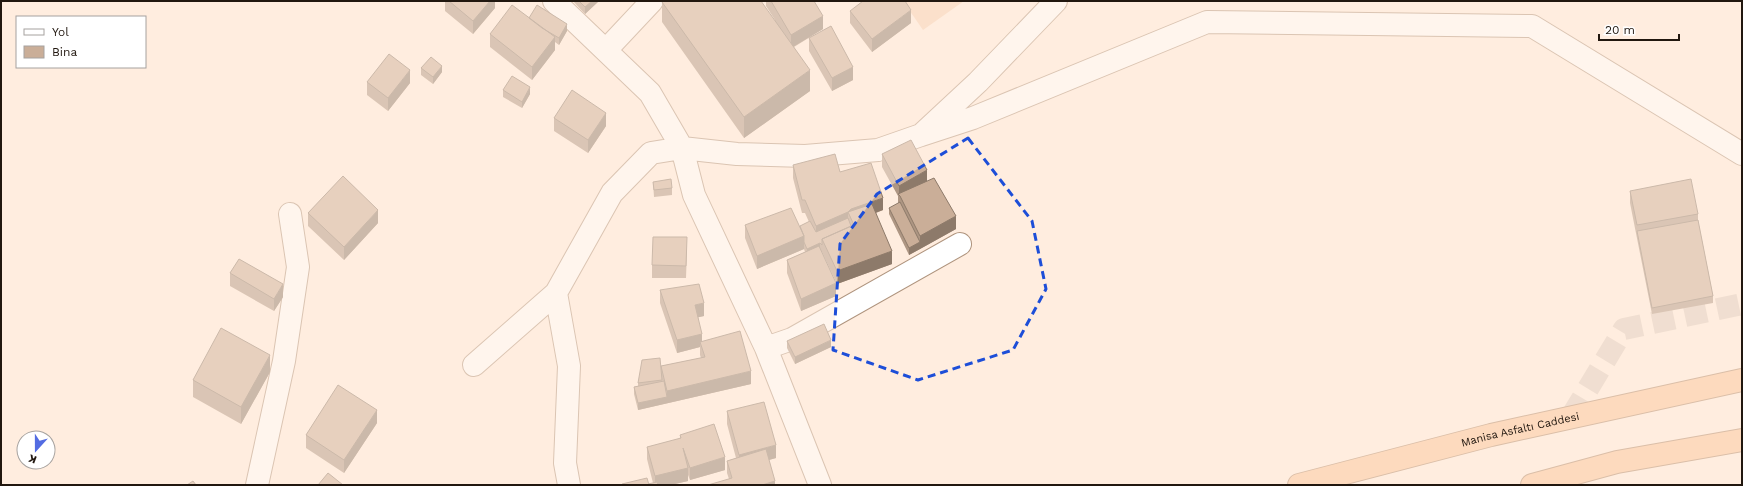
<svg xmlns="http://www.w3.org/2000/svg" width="1743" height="486" font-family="'Work Sans',sans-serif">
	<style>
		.green { fill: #f6d1b4 }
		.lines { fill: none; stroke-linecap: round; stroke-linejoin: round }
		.minor-tunnel { stroke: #decdc0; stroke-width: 22; stroke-dasharray: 22 11; stroke-linecap: butt }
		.minor-casing { stroke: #af947e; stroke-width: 24 }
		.highway-casing { stroke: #af8767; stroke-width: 24 }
		.minor { stroke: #fff; stroke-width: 22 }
		.highway { stroke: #fbc497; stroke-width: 22 }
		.wall { fill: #ae9683 }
		.shaded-wall { fill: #8d7a6a }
		.building { fill: #caae98; stroke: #8d7a6a }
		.marked { fill: none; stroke: #1d4ed8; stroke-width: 3; stroke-dasharray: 8 5; stroke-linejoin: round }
		.labels { text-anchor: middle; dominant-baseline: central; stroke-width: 4; stroke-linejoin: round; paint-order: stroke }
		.street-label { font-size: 11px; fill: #21170f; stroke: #fff }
	</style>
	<rect width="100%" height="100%" fill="#ffeddf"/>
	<path class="green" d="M903 1H964L923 30Z"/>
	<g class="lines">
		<path class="minor-tunnel" d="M1571 417 1624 329 1742 304"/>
		<g class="minor-casing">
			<path id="minor" d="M554 1 650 93 682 148 694 195 766 348 820 485
				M606 50 652 1
				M921 135 973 118 1207 22 1532 26 1742 154
				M556 293 569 366 565 463 569 485
				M766 348 792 339 960 244
				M474 365 556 293 612 193 651 153 682 148 737 154 805 156 878 150 921 135 978 82 1056 1
				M257 485 284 361 298 267 290 214"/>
		</g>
		<g class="highway-casing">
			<g id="highway">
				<path id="s1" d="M1299 485 1491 435 1742 380"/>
				<path d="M1532 485 1617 462 1742 440"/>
			</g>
		</g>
		<use href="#minor" class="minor"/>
		<use href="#highway" class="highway"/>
	</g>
	<path class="wall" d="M445 1H495V8L473 34 445 11Z
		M573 1H599L585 14Z
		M766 1H814L823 29 794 47 810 91 744 138 662 22V2L775 20 766 6Z
		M850 11 911 23 872 52 850 23Z
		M529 18 567 31 559 45 555 42V50L532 80 490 47V34Z
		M809 38 853 80 832 91 809 51Z
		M421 68 442 72 433 84 421 75Z
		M367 82 410 83 388 111 367 95Z
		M503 90 530 94 522 108 503 97Z
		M554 118 606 126 588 153 554 131Z
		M882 154 927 181 956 229 920 249 909 255 889 214V208L898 204V196L882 167Z
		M793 165 840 172 883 210 876 213 892 264 837 284 822 252 821 251 836 296 801 311 787 273V260L805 252 804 249 757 269 745 238V225L800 226 809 222 805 213H802L793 178Z
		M653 182 672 188V195L654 197Z
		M1630 191 1698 214V220L1713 296V303L1652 314 1630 203Z
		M308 213 378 223 344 260 308 226Z
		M687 250 686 278H652V265Z
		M230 273 283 297 274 311 230 286Z
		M660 290 704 316 698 317 702 341 751 384 638 410 634 394V387L638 386V383L661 372V366L701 358 700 355V347L677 353 660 303Z
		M787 341 831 347 795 364 787 348Z
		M270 372 241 424 193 397V380Z
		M727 411 776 458 769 460 775 485 729 479 727 473V461L736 458 727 424Z
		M377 423 344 473 306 448V435Z
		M680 435 725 470 690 480 688 475V481L671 485H622L648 484 653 483 647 459V447L680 439Z"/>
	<path class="shaded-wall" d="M490 1H495V8L473 34V21Z
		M592 1H599L585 14V7Z
		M911 10V23L872 52V39Z
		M823 16V29L791 48V35Z
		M567 24V31L559 45V38Z
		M555 37V50L532 80V67Z
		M442 66V72L433 84V77Z
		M853 67V80L832 91V78Z
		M410 70V83L388 111V98Z
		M810 70V91L744 138V117Z
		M530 87V94L522 108V102Z
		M606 113V126L588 153V140Z
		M927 170V183L900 196 899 195V186Z
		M883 198V210L852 221 848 212 851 209Z
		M378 210V223L344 260V247Z
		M848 212V225L816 239V226Z
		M956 216V229L920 249 909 255V248L920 242V236Z
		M804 236V249L757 269V256Z
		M820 243V250L807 256V249Z
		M892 251V264L837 284V271Z
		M836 283V296L801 311V299Z
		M283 284V297L274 311V299Z
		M704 303V316L695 318V305Z
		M702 334V346L700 342V347L677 353V340Z
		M831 340V347L795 364V357Z
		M270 355V372L241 424V407Z
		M751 371V384L638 410V403L667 397V391Z
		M377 410V423L344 473V460Z
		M776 445V458L739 468V455Z
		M725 457V470L690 480V468Z
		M688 468V481L670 485H655V476Z
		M775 481V485H762Z"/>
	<path class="building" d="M449 1H490L473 21Z
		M579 1H592L585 7Z
		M663 1H761L810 70 744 117 662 2Z
		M771 1H814L823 16 791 35Z
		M863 1H905L911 10 872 39 850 11Z
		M512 5 555 37 532 67 490 34Z
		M537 5 567 24 559 38 542 28 529 18Z
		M831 26 853 67 832 78 809 38Z
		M389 54 410 70 388 98 367 82Z
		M431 57 442 66 433 77 421 68Z
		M512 76 530 87 522 102 503 90Z
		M572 90 606 113 588 140 554 118Z
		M911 140 927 170 899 186 882 154Z
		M835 154 840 172 871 163 883 198 851 209 848 212 816 226 805 200H802L793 165Z
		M343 176 378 210 344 247 308 213Z
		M934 178 956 216 920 236 900 196 898 194Z
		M671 179 672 188 654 190 653 182Z
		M1691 179 1698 214 1637 225 1630 191Z
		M900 202 920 242 909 248 889 208Z
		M872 204 892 251 837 271 822 239 854 225 848 212Z
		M791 208 804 236 757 256 745 225Z
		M848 218 851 226 822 239V245L820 243 807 249 804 242V236L800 226 810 221 816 232Z
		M1698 220 1713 296 1652 308 1637 231Z
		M653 237H687L686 266 652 265Z
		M819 246 836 283 801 299 787 260Z
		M239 259 283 284 274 299 230 273Z
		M699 284 704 303 695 305 702 334 677 340 660 290Z
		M824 324 831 340 795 357 787 341Z
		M221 328 270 355 241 407 193 380Z
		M740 331 751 371 667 391 661 366 705 357 700 342Z
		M660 358 662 380 638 383 642 360Z
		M664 381 667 397 638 403 634 387Z
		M338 385 377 410 344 460 306 435Z
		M764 402 776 445 739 455 727 411Z
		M714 424 725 457 690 468 683 448 688 468 655 476 647 447 681 438 680 435Z
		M766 449 775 481 762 485H708L732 478 727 461Z
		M328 473 343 485H318Z
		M647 478 649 485H622V484Z
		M193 481 196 485H187Z
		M657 482 658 485H649L648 484Z"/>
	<path d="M0 0H1743V486H0ZM968 138 1032 221 1046 289 1013 350 918 380 833 350 840 244 877 194Z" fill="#ffeddf" fill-opacity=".55" fill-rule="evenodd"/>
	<path class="marked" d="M968 138 1032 221 1046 289 1013 350 918 380 833 350 840 244 877 194Z"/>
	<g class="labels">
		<g class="street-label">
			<text stroke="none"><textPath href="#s1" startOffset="228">Manisa Asfaltı Caddesi</textPath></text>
		</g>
	</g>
	<rect width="1743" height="486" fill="none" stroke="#21170f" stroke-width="4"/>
	<rect x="16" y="16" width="130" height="52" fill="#ffffff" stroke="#a6a29f"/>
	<rect x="24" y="29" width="20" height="6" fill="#ffffff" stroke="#a6a29f"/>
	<text x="52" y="36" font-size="12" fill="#21170f">Yol</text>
	<rect x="24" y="46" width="20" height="12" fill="#caae98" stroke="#a6a29f"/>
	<text x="52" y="56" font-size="12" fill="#21170f">Bina</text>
	<g transform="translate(36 450) rotate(201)"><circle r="19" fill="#ffffff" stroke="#a6a29f"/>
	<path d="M0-3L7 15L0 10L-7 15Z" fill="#536ce2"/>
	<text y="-6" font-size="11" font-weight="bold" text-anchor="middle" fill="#21170f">K</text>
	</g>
	<path d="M1599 34v6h80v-6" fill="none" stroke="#21170f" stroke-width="2"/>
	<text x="1605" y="34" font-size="12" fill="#21170f" stroke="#ffffff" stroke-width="3" paint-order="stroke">20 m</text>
</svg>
